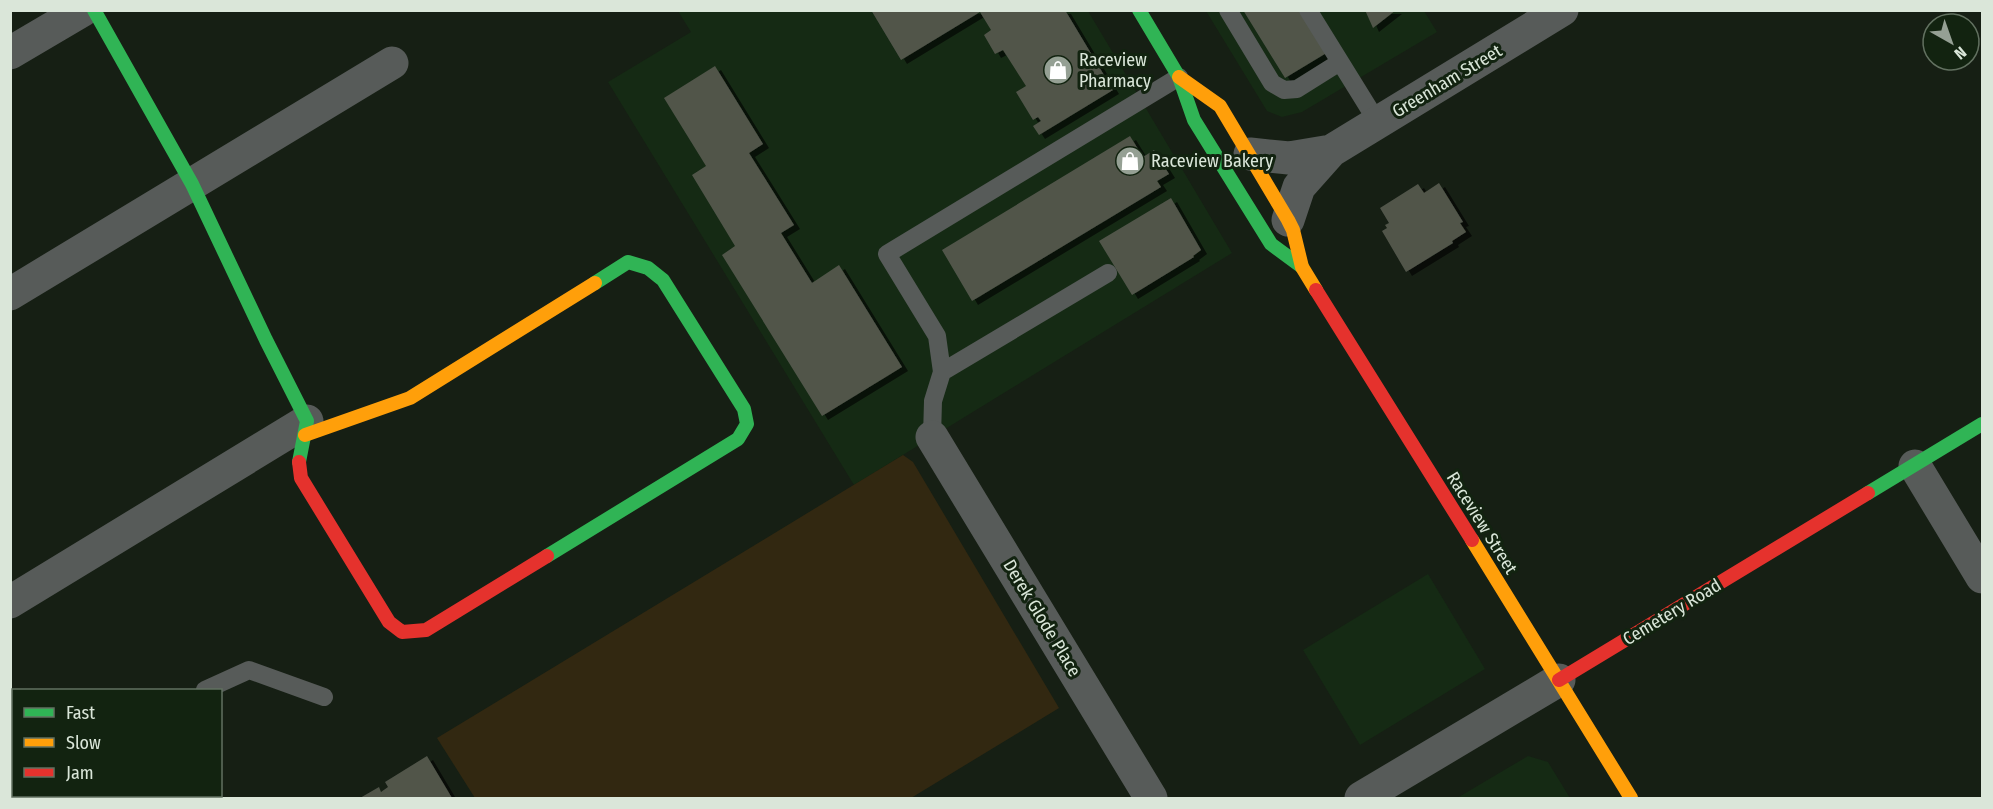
<svg xmlns="http://www.w3.org/2000/svg" width="1993" height="809" font-family="'Fira Sans Condensed',sans-serif">
	<style>
		.built { fill: #152a14 }
		.green { fill: #322811 }
		.building { fill: #51554a; filter: url(#shadow) }
		.lines { fill: none; stroke-linecap: round; stroke-linejoin: round }
		.lane { stroke: #575b59; stroke-width: 18 }
		.street { stroke: #575b59; stroke-width: 33 }
		.fast { stroke: #30b455; stroke-width: 14 }
		.slow { stroke: #ff9f0a; stroke-width: 14 }
		.jam { stroke: #e5322d; stroke-width: 14 }
		.labels { text-anchor: middle; dominant-baseline: central; stroke-width: 6; stroke-linejoin: round; paint-order: stroke }
		.poi-label { font-size: 18px; fill: #dae6d9; stroke: #122310; text-anchor: start }
		.street-label { font-size: 18px; fill: #dae6d9; stroke: #122310 }
	</style>
	<defs>
		<filter id="shadow"><feDropShadow dx="6" dy="4" stdDeviation="0" flood-color="#0009"/></filter>
	</defs>
	<rect width="100%" height="100%" fill="#161f14"/>
	<path class="built" d="M678 11H1088L1232 253 854 485 608 82 691 32Z
		M1206 11H1424L1437 32 1302 112 1282 117 1267 111Z
		M1428 574 1485 669 1360 745 1303 650Z
		M1528 756 1548 762 1570 798H1457Z"/>
	<path class="green" d="M903 455 913 462 1059 708 911 798H475L437 738Z"/>
	<path class="building" d="M871 10H1065L1113 90 1039 135 1033 126 1041 121 1038 117 1033 120 1016 92 1026 86 1003 50 995 54 984 35 991 30 980 12 901 60Z
		M1243 10H1302L1328 52 1285 78Z
		M1365 10H1396L1373 28Z
		M715 66 763 144 749 153 794 225 781 233 812 283 839 265 902 367 822 416 722 255 735 246 692 175 706 166 664 98Z
		M1130 136 1143 157 1154 150 1169 174 1157 181 1161 187 972 301 942 250Z
		M1439 183 1463 222 1460 223 1466 232 1452 241 1453 243 1406 272 1382 231 1387 228 1385 225 1389 223 1380 208 1418 184 1424 193Z
		M1171 198 1201 250 1193 256 1194 257 1132 295 1099 241Z
		M427 756 452 798H360L379 787 381 792 388 787 385 782Z"/>
	<g class="lines">
		<path class="lane" d="M1228 10 1272 83 1284 90 1297 89 1340 62
			M1308 10 1378 123
			M942 372 1108 273
			M932 437 933 401 942 372 937 336 887 254 1179 77
			M205 690 249 670 324 697
			M24 798 28 796"/>
		<path class="street" d="M10 53 83 10
			M1250 154 1289 158 1331 151
			M1288 220 1299 187 1331 151 1562 10
			M10 294 392 63
			M932 437 1151 798
			M1915 466 1982 577
			M10 602 307 421
			M1361 798 1559 680"/>
		<path class="fast" d="M94 10 192 184 266 340 307 421 299 462
			M1139 10 1179 77 1194 120 1271 244 1302 267
			M1868 493 1982 424
			M547 556 738 439 747 424 744 409 663 280 648 268 628 262 595 283"/>
		<path class="slow" d="M1179 77 1220 106 1288 220 1293 230 1302 267 1316 290
			M305 435 410 398 595 283
			M1472 540 1631 798"/>
		<path class="jam" d="M1316 290 1472 540
			M299 462 301 478 389 622 402 632 426 630 547 556
			M1559 680 1868 493"/>
	</g>
	<defs>
		<g id="shop-disc" transform="scale(1.5)"><circle r="9.5" fill="#95a094" stroke="#122310"/><path d="M-5-2.5h2.3a2.7 3.5 0 0 1 5.4 0H5L5.5 6h-11ZM-1.5-2.5h3a1.5 2.3 0 0 0-3 0Z" fill="#fff"/></g>
	</defs>
	<g fill-rule="evenodd">
		<use href="#shop-disc" x="1058" y="70"/>
		<use href="#shop-disc" x="1130" y="161"/>
	</g>
	<g class="labels">
		<g class="poi-label">
			<text x="1079" y="60">Raceview<tspan x="1079" dy="21">Pharmacy</tspan></text>
			<text x="1151" y="161">Raceview Bakery</text>
		</g>
		<g class="street-label">
			<text transform="translate(1447 81) rotate(-31)">Greenham Street</text>
			<text transform="translate(1482 523) rotate(58)">Raceview Street</text>
			<text transform="translate(1672 612) rotate(-31)">Cemetery Road</text>
			<text transform="translate(1042 618) rotate(59)">Derek Glode Place</text>
		</g>
	</g>
	<rect width="1993" height="809" fill="none" stroke="#dae6d9" stroke-width="24"/>
	<rect x="12" y="689" width="210" height="108" fill="#122310" stroke="#627160" stroke-width="1.5"/>
	<rect x="24" y="708" width="30" height="9" fill="#30b455" stroke="#627160" stroke-width="1.5"/>
	<text x="66" y="719" font-size="18" fill="#dae6d9">Fast</text>
	<rect x="24" y="738" width="30" height="9" fill="#ff9f0a" stroke="#627160" stroke-width="1.5"/>
	<text x="66" y="749" font-size="18" fill="#dae6d9">Slow</text>
	<rect x="24" y="768" width="30" height="9" fill="#e5322d" stroke="#627160" stroke-width="1.5"/>
	<text x="66" y="779" font-size="18" fill="#dae6d9">Jam</text>
	<g transform="translate(1951 42) rotate(140)"><circle r="28" fill="#122310" stroke="#627160" stroke-width="1.5"/>
	<path d="M0-4.5L10 22L0 15L-10 22Z" fill="#95a094"/>
	<text y="-9" font-size="16" font-weight="bold" text-anchor="middle" fill="#dae6d9">N</text>
	</g>
</svg>
